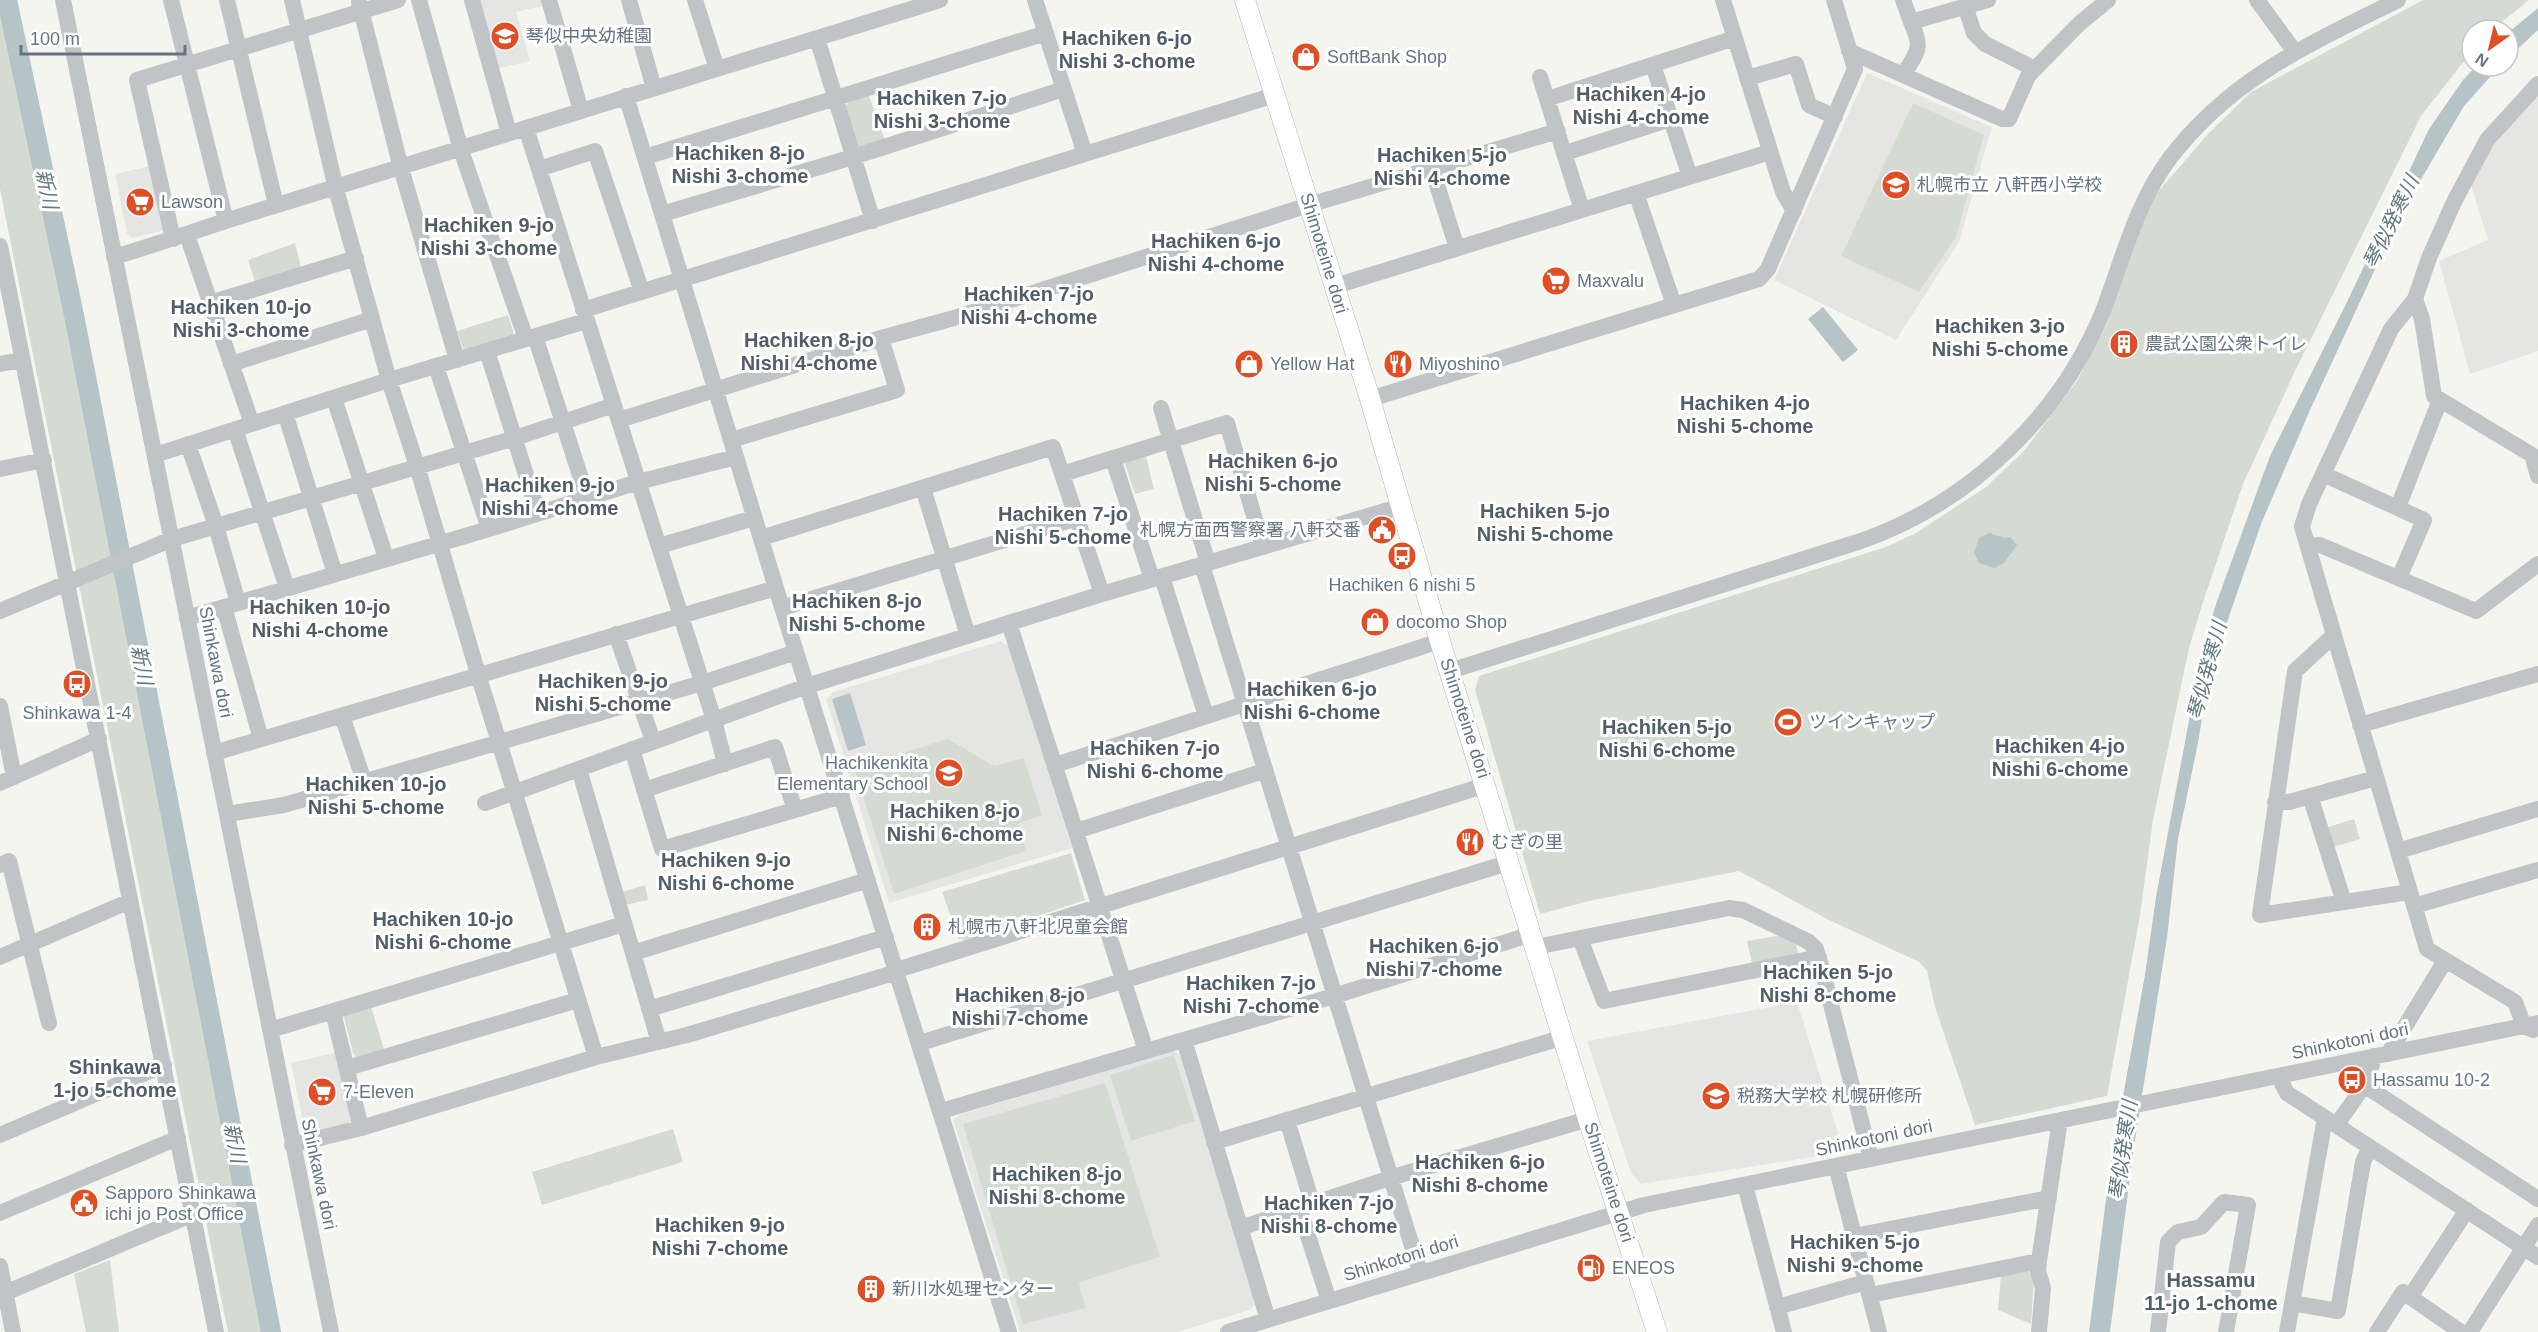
<svg xmlns="http://www.w3.org/2000/svg" width="2538" height="1332" font-family="Helvetica,'Noto Sans JP',sans-serif">
	<style>
		.built { fill: #e5e6e4 }
		.green { fill: #d5dbd2 }
		.water { fill: #b6c3c7 }
		.lines { fill: none; stroke-linecap: round; stroke-linejoin: round }
		.river { stroke: #b6c3c7; stroke-width: 20 }
		.major-casing { stroke: #b1b6b9; stroke-width: 21 }
		.minor { stroke: #c0c4c7; stroke-width: 16 }
		.major { stroke: #fff; stroke-width: 20 }
		.labels { text-anchor: middle; dominant-baseline: central; stroke-width: 6; stroke-linejoin: round; paint-order: stroke }
		.poi-label { font-size: 18px; fill: #647581; stroke: #fff; text-anchor: start }
		.street-label { font-size: 18px; fill: #647581; stroke: #fff }
		.neighbourhood-label { font-size: 20px; font-weight: bold; fill: #525e67; stroke: #fff }
		.water-label { font-size: 20px; font-style: italic; fill: #5f777f; stroke: #fff }
	</style>
	<rect width="100%" height="100%" fill="#f5f5f0"/>
	<path class="built" d="M477 0H545L546 5 516 12 530 61 496 69Z
		M1867 73 1992 127 1959 242 1896 340 1774 280Z
		M2538 91V351L2470 374 2439 261 2488 240 2470 182 2491 147Z
		M151 166 165 230 132 238 127 234 115 174Z
		M1001 641 1009 647 1072 848 889 903 826 699 833 692Z
		M1797 1002 1844 1152 1641 1184 1631 1173 1587 1041Z
		M1173 1051 1180 1055 1255 1303 1250 1310 1177 1332H1020L953 1120 959 1115Z
		M338 1052 355 1121 306 1136 291 1063Z"/>
	<path class="green" d="M0 0H4L268 1332H228L0 189Z
		M2423 0H2529L2492 30H2472V51L2421 116 2295 371 2243 484 2203 602 2189 648 2153 820 2140 915 2107 1096 1975 1125 1935 1007 1927 971 1919 962 1827 919 1739 871 1589 901 1540 914 1475 690 1479 676 1886 547 1916 533 1986 487 2023 452 2077 381 2106 326 2138 229 2156 194 2208 134 2251 92Z
		M869 96 885 140 861 147 855 144 845 107 849 101Z
		M1913 103 1984 135 1956 237 1919 292 1841 256Z
		M295 243 301 267 255 282 248 260Z
		M508 315 515 337 464 351 457 331Z
		M1146 456 1154 489 1135 494 1125 464 1127 461Z
		M948 739 994 766 1024 758 1042 815 1018 824 1026 851 894 894 854 768Z
		M2354 819 2360 839 2334 847 2328 827Z
		M1071 853 1085 900 966 940 959 939 942 892Z
		M645 885 648 900 625 905 622 892Z
		M1783 935 1796 945 1799 955 1752 963 1747 941Z
		M371 1007 384 1049 357 1058 353 1053 344 1017 348 1012Z
		M1174 1055 1195 1121 1131 1141 1110 1075Z
		M1105 1083 1160 1257 1079 1282 1085 1308 1023 1324 963 1124Z
		M673 1129 683 1162 542 1205 532 1172Z
		M110 1260 119 1332H86L74 1274Z
		M2028 1271 2034 1278 2031 1324 1998 1310 2001 1275Z"/>
	<path class="water" d="M2538 8V30L2508 58V33Z
		M2476 66H2500L2464 106 2413 193 2383 252 2310 410 2261 524 2209 674 2198 743 2178 839 2167 938 2134 1146 2110 1332H2089L2110 1168 2145 975 2156 897 2201 656 2216 604 2270 456 2347 302 2429 129 2463 80Z
		M1823 307 1858 350 1843 362 1808 319Z
		M1989 533 2005 538 2010 537 2017 545 2004 563 1994 568 1979 563 1974 553 1979 538Z
		M850 693 866 745 848 751 832 699Z"/>
	<g class="lines">
		<path class="river" d="M7 0 74 315 271 1332"/>
		<g class="major-casing">
			<path id="major" d="M1245 0 1370 399 1440 641 1588 1119 1657 1332"/>
		</g>
		<path class="minor" d="M63 0 331 1332
			M171 0 226 221
			M227 0 276 205
			M292 0 336 189 389 380 417 466 478 674 596 1057
			M419 0 461 150 526 339
			M472 0 509 133
			M549 0 581 111
			M629 0 654 88
			M695 0 717 69
			M1035 0 1085 154
			M1723 0 1783 192 1794 211
			M1903 0 1911 22 1988 0
			M2257 0 2295 52
			M359 2 401 168 457 360
			M1965 6 1974 33 1985 44 2035 69
			M817 38 873 221
			M1849 51 2002 119H2009L2028 76 2079 24 2108 0
			M1653 65 1690 177
			M1904 74C1918 50 1923 49 1911 22
			M1540 77 1582 210
			M1747 78 1796 64 1809 105 1835 117
			M626 96 776 588 1009 1332
			M1547 99 1735 38
			M526 128 714 720 725 764
			M1565 153 1671 119
			M645 157 1046 33
			M539 169 595 151 642 292
			M1432 169 1457 248
			M1636 193 1674 305
			M662 214 853 157 1064 89
			M187 235 252 424
			M173 239 137 80 398 0
			M0 246 216 1332
			M114 257C168 241 220 222 274 206 496 138 718 69 940 0
			M1335 286 1770 152
			M2415 299 2422 319 2434 396 2532 455 2538 476
			M210 303 356 258
			M583 310 1275 95
			M535 336 587 497
			M487 351 538 513
			M0 364 22 360
			M231 364 372 319
			M436 366 489 529
			M334 398 386 558
			M1370 399 1759 279 1768 269 1855 69 1834 0
			M1161 408 1208 563
			M285 413 335 574
			M619 420 881 338 954 318 1309 205 1558 131
			M235 429 287 588
			M731 440 897 390 881 338
			M188 444 216 526 238 603
			M155 455 389 380 586 321
			M1113 459 1152 579
			M0 469 44 460
			M1062 474 1227 423 1263 547
			M2323 474 2424 520 2399 578
			M923 488 968 636
			M2398 507 2440 400
			M761 538 1053 447 1102 594
			M659 546 754 518
			M2308 546 2320 545 2476 611 2538 564
			M1202 565 1420 1272
			M1162 577 1206 716
			M224 607 261 739
			M782 608 1077 518
			M0 611 172 539 515 438 614 405
			M187 618 489 529 638 482 736 457
			M1009 623 1146 1051
			M616 634 653 741
			M2334 635 2295 671 2260 915 2409 892
			M1450 671 1861 541C1969 503 2060 417 2103 311 2123 259 2136 203 2170 158 2232 77 2310 44 2398 0
			M0 706 14 777
			M342 716 364 781
			M2360 725 2538 674
			M632 749 662 849 842 796
			M214 753 776 588
			M1055 765 1440 641
			M579 769 659 1042
			M0 783 99 739
			M644 790 775 747 795 810
			M2310 796 2344 902
			M2275 802H2289L2376 778
			M485 803 807 686 1102 594 1402 506
			M227 814 284 805 702 683 796 652
			M1076 831 1264 771
			M2398 851 2538 809
			M0 865 9 861 49 1023
			M2414 906 2538 870
			M1580 938 1604 1001 1819 957
			M1536 947 1729 908 1743 910 1809 942 1816 949 1820 962 1871 1159
			M633 953 868 880
			M0 957 130 901
			M897 970 1486 785
			M649 1009 886 937
			M333 1012 361 1128
			M270 1030 624 924
			M2533 1030 2524 1026 2515 1002 2427 949 2302 527 2309 504 2391 329 2415 299 2429 258 2454 202 2487 140 2538 84
			M1184 1040 1268 1320
			M920 1043 1511 862
			M2388 1054 2445 961
			M347 1068 578 1000
			M2278 1076 2287 1093 2538 1257
			M2364 1085 2538 1199
			M941 1111 1334 996 1532 934
			M1287 1120 1312 1203
			M2336 1125C2352 1103 2369 1083 2374 1056
			M0 1135 164 1065
			M1214 1142 1564 1037
			M292 1145 361 1128 596 1057 687 1035 897 972
			M1836 1166 1879 1332
			M1745 1185 1784 1332
			M1299 1208 1329 1301
			M0 1213 178 1138
			M1240 1228 1390 1178 1588 1119
			M1854 1236 2049 1198
			M0 1266 13 1332
			M0 1295 193 1214
			M1870 1295 2039 1261
			M2410 1297 2467 1210
			M2292 1303 2338 1311 2363 1162 2370 1147
			M1777 1307 1866 1282
			M1228 1332 1644 1205 2538 1023
			M2039 1332 2043 1288 2038 1271 2039 1261 2060 1120
			M2158 1332 2168 1242 2178 1232 2201 1227 2224 1202 2248 1205 2226 1332
			M2287 1332 2325 1118
			M2377 1332 2403 1292 2461 1332
			M2470 1332 2538 1225"/>
		<use href="#major" class="major"/>
	</g>
	<defs>
		<g id="school-disc" transform="scale(1.5)"><circle r="9.5" fill="#e04e25" stroke="#fff"/><path d="M0-5L7-2L0 1L-7-2ZM-4 1L0 2.5L4 1V4Q0 6-4 4Z" fill="#fff"/></g>
		<g id="shop-disc" transform="scale(1.5)"><circle r="9.5" fill="#e04e25" stroke="#fff"/><path d="M-5-2.5h2.3a2.7 3.5 0 0 1 5.4 0H5L5.5 6h-11ZM-1.5-2.5h3a1.5 2.3 0 0 0-3 0Z" fill="#fff"/></g>
		<g id="supermarket-disc" transform="scale(1.5)"><circle r="9.5" fill="#e04e25" stroke="#fff"/><path d="M-6-5.5h2.5l.6 2H6L4.5 2H-2.5L-4.4-4H-6ZM-1.5 3.2a1.3 1.3 0 1 0 .1 0ZM3 3.2a1.3 1.3 0 1 0 .1 0Z" fill="#fff"/></g>
		<g id="building-disc" transform="scale(1.5)"><circle r="9.5" fill="#e04e25" stroke="#fff"/><path d="M-4-6H4V6H1V3H-1V6H-4ZM-2.5-4.3h1.7v1.8h-1.7ZM.8-4.3h1.7v1.8H.8ZM-2.5-1h1.7V.8h-1.7ZM.8-1h1.7V.8H.8Z" fill="#fff"/></g>
		<g id="restaurant-disc" transform="scale(1.5)"><circle r="9.5" fill="#e04e25" stroke="#fff"/><path d="M-5-6h1v4h1v-4h1v4h1v-4h1v5L-1.5 .5V6h-2V.5L-5-1ZM5-6V6H3V1.5H1.5Q1.5-4 5-6Z" fill="#fff"/></g>
		<g id="civic-disc" transform="scale(1.5)"><circle r="9.5" fill="#e04e25" stroke="#fff"/><path d="M-.6-6.5H3V-4.5H.6V-3L4-1V1h2V6H-6V1h2V-1L-.6-3ZM-1.2 2.5V6h2.4V2.5Z" fill="#fff"/></g>
		<g id="bus-disc" transform="scale(1.5)"><circle r="9.5" fill="#e04e25" stroke="#fff"/><path d="M-5-6H5V4H4V6H2V4H-2V6H-4V4H-5ZM-3.5-4V0h7V-4ZM-3.5 1.2v1.5H-2V1.2ZM2 1.2v1.5H3.5V1.2Z" fill="#fff"/></g>
		<g id="stadium-disc" transform="scale(1.5)"><circle r="9.5" fill="#e04e25" stroke="#fff"/><path d="M0-5a6.5 5 0 1 0 0 10a6.5 5 0 1 0 0-10ZM-3.5-1.8h7v3.6h-7Z" fill="#fff"/></g>
		<g id="fuel-disc" transform="scale(1.5)"><circle r="9.5" fill="#e04e25" stroke="#fff"/><path d="M-5.5-6h7V0h2V4h1.3V-2.5L3-4.5l.8-.8L6-3V5H2.5V1h-1V6h-7ZM-4.2-4.7v3.2H.2V-4.7Z" fill="#fff"/></g>
	</defs>
	<g fill-rule="evenodd">
		<use href="#school-disc" x="505" y="36"/>
		<use href="#shop-disc" x="1306" y="57"/>
		<use href="#school-disc" x="1896" y="185"/>
		<use href="#supermarket-disc" x="140" y="202"/>
		<use href="#supermarket-disc" x="1556" y="281"/>
		<use href="#building-disc" x="2124" y="344"/>
		<use href="#shop-disc" x="1249" y="364"/>
		<use href="#restaurant-disc" x="1398" y="364"/>
		<use href="#civic-disc" x="1382" y="530"/>
		<use href="#bus-disc" x="1402" y="556"/>
		<use href="#shop-disc" x="1375" y="622"/>
		<use href="#bus-disc" x="77" y="684"/>
		<use href="#stadium-disc" x="1788" y="722"/>
		<use href="#school-disc" x="949" y="773"/>
		<use href="#restaurant-disc" x="1470" y="842"/>
		<use href="#building-disc" x="927" y="927"/>
		<use href="#bus-disc" x="2352" y="1080"/>
		<use href="#supermarket-disc" x="322" y="1092"/>
		<use href="#school-disc" x="1716" y="1096"/>
		<use href="#civic-disc" x="84" y="1203"/>
		<use href="#fuel-disc" x="1591" y="1268"/>
		<use href="#building-disc" x="871" y="1289"/>
	</g>
	<g class="labels">
		<g class="poi-label">
			<text x="526" y="36">琴似中央幼稚園</text>
			<text x="1327" y="57">SoftBank Shop</text>
			<text x="1917" y="185">札幌市立 八軒西小学校</text>
			<text x="161" y="202">Lawson</text>
			<text x="1577" y="281">Maxvalu</text>
			<text x="2145" y="344">農試公園公衆トイレ</text>
			<text x="1270" y="364">Yellow Hat</text>
			<text x="1419" y="364">Miyoshino</text>
			<text x="1361" y="530" text-anchor="end">札幌方面西警察署 八軒交番</text>
			<text x="1402" y="585" text-anchor="middle">Hachiken 6 nishi 5</text>
			<text x="1396" y="622">docomo Shop</text>
			<text x="77" y="713" text-anchor="middle">Shinkawa 1-4</text>
			<text x="1809" y="722">ツインキャップ</text>
			<text x="928" y="763" text-anchor="end">Hachikenkita<tspan x="928" dy="21">Elementary School</tspan></text>
			<text x="1491" y="842">むぎの里</text>
			<text x="948" y="927">札幌市八軒北児童会館</text>
			<text x="2373" y="1080">Hassamu 10-2</text>
			<text x="343" y="1092">7-Eleven</text>
			<text x="1737" y="1096">税務大学校 札幌研修所</text>
			<text x="105" y="1193">Sapporo Shinkawa<tspan x="105" dy="21">ichi jo Post Office</tspan></text>
			<text x="1612" y="1268">ENEOS</text>
			<text x="892" y="1289">新川水処理センター</text>
		</g>
		<g class="street-label">
			<text transform="translate(1324 253) rotate(73)">Shimoteine dori</text>
			<text transform="translate(216 662) rotate(79)">Shinkawa dori</text>
			<text transform="translate(1465 718) rotate(72)">Shimoteine dori</text>
			<text transform="translate(2350 1041) rotate(-12)">Shinkotoni dori</text>
			<text transform="translate(1874 1138) rotate(-12)">Shinkotoni dori</text>
			<text transform="translate(319 1174) rotate(78)">Shinkawa dori</text>
			<text transform="translate(1609 1182) rotate(72)">Shimoteine dori</text>
			<text transform="translate(1401 1258) rotate(-17)">Shinkotoni dori</text>
		</g>
		<g class="neighbourhood-label">
			<text x="1127" y="38">Hachiken 6-jo<tspan x="1127" dy="23">Nishi 3-chome</tspan></text>
			<text x="1641" y="94">Hachiken 4-jo<tspan x="1641" dy="23">Nishi 4-chome</tspan></text>
			<text x="942" y="98">Hachiken 7-jo<tspan x="942" dy="23">Nishi 3-chome</tspan></text>
			<text x="740" y="153">Hachiken 8-jo<tspan x="740" dy="23">Nishi 3-chome</tspan></text>
			<text x="1442" y="155">Hachiken 5-jo<tspan x="1442" dy="23">Nishi 4-chome</tspan></text>
			<text x="489" y="225">Hachiken 9-jo<tspan x="489" dy="23">Nishi 3-chome</tspan></text>
			<text x="1216" y="241">Hachiken 6-jo<tspan x="1216" dy="23">Nishi 4-chome</tspan></text>
			<text x="1029" y="294">Hachiken 7-jo<tspan x="1029" dy="23">Nishi 4-chome</tspan></text>
			<text x="241" y="307">Hachiken 10-jo<tspan x="241" dy="23">Nishi 3-chome</tspan></text>
			<text x="2000" y="326">Hachiken 3-jo<tspan x="2000" dy="23">Nishi 5-chome</tspan></text>
			<text x="809" y="340">Hachiken 8-jo<tspan x="809" dy="23">Nishi 4-chome</tspan></text>
			<text x="1745" y="403">Hachiken 4-jo<tspan x="1745" dy="23">Nishi 5-chome</tspan></text>
			<text x="1273" y="461">Hachiken 6-jo<tspan x="1273" dy="23">Nishi 5-chome</tspan></text>
			<text x="550" y="485">Hachiken 9-jo<tspan x="550" dy="23">Nishi 4-chome</tspan></text>
			<text x="1545" y="511">Hachiken 5-jo<tspan x="1545" dy="23">Nishi 5-chome</tspan></text>
			<text x="1063" y="514">Hachiken 7-jo<tspan x="1063" dy="23">Nishi 5-chome</tspan></text>
			<text x="857" y="601">Hachiken 8-jo<tspan x="857" dy="23">Nishi 5-chome</tspan></text>
			<text x="320" y="607">Hachiken 10-jo<tspan x="320" dy="23">Nishi 4-chome</tspan></text>
			<text x="603" y="681">Hachiken 9-jo<tspan x="603" dy="23">Nishi 5-chome</tspan></text>
			<text x="1312" y="689">Hachiken 6-jo<tspan x="1312" dy="23">Nishi 6-chome</tspan></text>
			<text x="1667" y="727">Hachiken 5-jo<tspan x="1667" dy="23">Nishi 6-chome</tspan></text>
			<text x="2060" y="746">Hachiken 4-jo<tspan x="2060" dy="23">Nishi 6-chome</tspan></text>
			<text x="1155" y="748">Hachiken 7-jo<tspan x="1155" dy="23">Nishi 6-chome</tspan></text>
			<text x="376" y="784">Hachiken 10-jo<tspan x="376" dy="23">Nishi 5-chome</tspan></text>
			<text x="955" y="811">Hachiken 8-jo<tspan x="955" dy="23">Nishi 6-chome</tspan></text>
			<text x="726" y="860">Hachiken 9-jo<tspan x="726" dy="23">Nishi 6-chome</tspan></text>
			<text x="443" y="919">Hachiken 10-jo<tspan x="443" dy="23">Nishi 6-chome</tspan></text>
			<text x="1434" y="946">Hachiken 6-jo<tspan x="1434" dy="23">Nishi 7-chome</tspan></text>
			<text x="1828" y="972">Hachiken 5-jo<tspan x="1828" dy="23">Nishi 8-chome</tspan></text>
			<text x="1251" y="983">Hachiken 7-jo<tspan x="1251" dy="23">Nishi 7-chome</tspan></text>
			<text x="1020" y="995">Hachiken 8-jo<tspan x="1020" dy="23">Nishi 7-chome</tspan></text>
			<text x="115" y="1067">Shinkawa<tspan x="115" dy="23">1-jo 5-chome</tspan></text>
			<text x="1480" y="1162">Hachiken 6-jo<tspan x="1480" dy="23">Nishi 8-chome</tspan></text>
			<text x="1057" y="1174">Hachiken 8-jo<tspan x="1057" dy="23">Nishi 8-chome</tspan></text>
			<text x="1329" y="1203">Hachiken 7-jo<tspan x="1329" dy="23">Nishi 8-chome</tspan></text>
			<text x="720" y="1225">Hachiken 9-jo<tspan x="720" dy="23">Nishi 7-chome</tspan></text>
			<text x="1855" y="1242">Hachiken 5-jo<tspan x="1855" dy="23">Nishi 9-chome</tspan></text>
			<text x="2211" y="1280">Hassamu<tspan x="2211" dy="23">11-jo 1-chome</tspan></text>
		</g>
		<g class="water-label">
			<text transform="translate(47 189) rotate(78)">新川</text>
			<text transform="translate(2391 222) rotate(-64)">琴似発寒川</text>
			<text transform="translate(142 665) rotate(79)">新川</text>
			<text transform="translate(2207 671) rotate(-75)">琴似発寒川</text>
			<text transform="translate(235 1143) rotate(79)">新川</text>
			<text transform="translate(2123 1150) rotate(-82)">琴似発寒川</text>
		</g>
	</g>
	<g transform="translate(2490 48) rotate(214)"><circle r="28" fill="#ffffff" stroke="#c1c8cd" stroke-width="1.5"/>
	<path d="M0-4.5L10 22L0 15L-10 22Z" fill="#e04e25"/>
	<text y="-9" font-size="16" font-weight="bold" text-anchor="middle" fill="#647581">N</text>
	</g>
	<path d="M21 45v9h164v-9" fill="none" stroke="#647581" stroke-width="3"/>
	<text x="30" y="45" font-size="18" fill="#647581" stroke="#ffffff" stroke-width="4.5" paint-order="stroke">100 m</text>
</svg>
